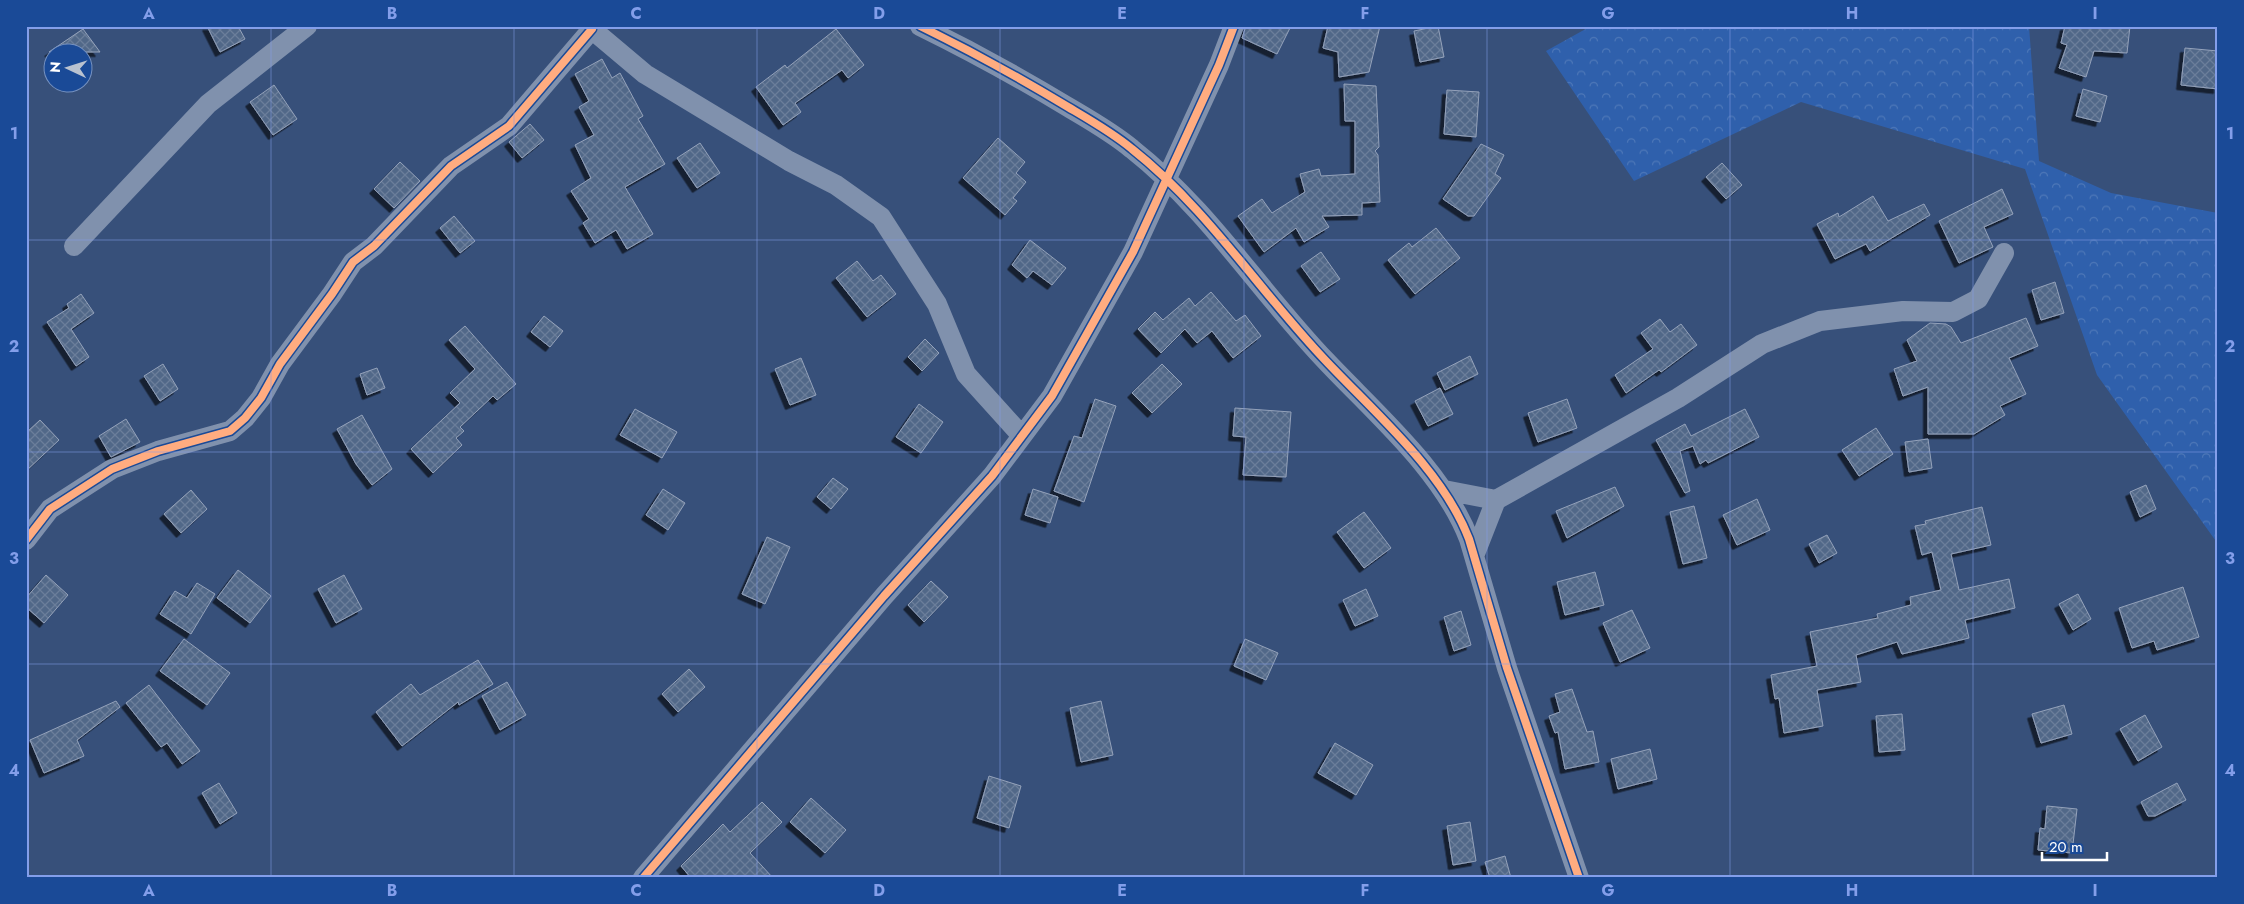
<svg xmlns="http://www.w3.org/2000/svg" width="2244" height="904" font-family="Jost,sans-serif">
	<style>
		.forest { fill: url(#forest-crowns) }
		.building { fill: url(#building-cross-hatch); stroke: #94a2ba; filter: url(#shadow) }
		.lines { fill: none; stroke-linecap: round; stroke-linejoin: round }
		.street { stroke: #8091ad; stroke-width: 20 }
		.cycleway-casing { stroke: #1a4a97; stroke-width: 11 }
		.cycleway { stroke: #ffac80; stroke-width: 8 }
		.grid { fill: none; stroke: #839eea; stroke-width: 1; stroke-opacity: 0.55 }
		.neatline { fill: none; stroke: #839eea; stroke-width: 2 }
		.grid-label { font-size: 16px; text-anchor: middle; font-weight: bold; fill: #839eea }
	</style>
	<defs>
		<pattern id="forest-crowns" width="20" height="18" patternUnits="userSpaceOnUse" patternTransform="scale(1.25)"><rect width="20" height="18" fill="#2f60ac"/><path d="M2 6a3 3 0 1 1 6 0M12 15a3 3 0 1 1 6 0" fill="none" stroke="#4e78b8"/></pattern>
		<pattern id="building-cross-hatch" width="8" height="8" patternUnits="userSpaceOnUse" patternTransform="scale(1.25)"><rect width="8" height="8" fill="#516788"/><path d="M0 0l8 8M0 8l8-8" fill="none" stroke="#6b7e9a"/></pattern>
		<filter id="shadow"><feDropShadow dx="-4.5" dy="4.5" stdDeviation="0" flood-color="#0009"/></filter>
	</defs>
	<rect width="100%" height="100%" fill="#37507a"/>
	<path class="forest" d="M1591 26H2029L2039 161 2111 193 2218 213V544L2097 375 2025 169 1801 102 1634 181 1546 51Z"/>
	<path class="building" d="M207 26H238L245 39 220 52Z
		M1246 26H1291L1277 54 1242 38Z
		M1328 26H1380L1369 72 1339 77 1338 52 1323 48Z
		M1438 26 1444 57 1420 62 1414 31Z
		M2065 26H2130L2127 53 2094 51 2086 77 2059 68 2067 45 2061 43Z
		M83 29 100 52H49Z
		M836 29 864 65 848 78 842 70 795 103 801 112 783 125 756 87 785 65 787 68Z
		M2185 48 2218 51V89L2181 85Z
		M602 59 612 78 620 73 643 116 638 119 665 164 625 187 653 234 627 249 616 230 595 243 583 223 589 219 571 191 591 178 575 145 594 135 579 107 589 101 575 74Z
		M1344 84 1376 86 1379 147 1375 151 1378 155 1380 202 1362 203V215L1322 216 1329 227 1304 242 1296 228 1264 252 1238 216 1262 199 1272 213 1305 192 1300 174 1319 169 1321 176 1355 174V121H1345Z
		M274 85 297 119 273 135 250 102Z
		M2083 89 2107 96 2100 122 2076 116Z
		M1447 90 1479 92 1476 137 1444 134Z
		M530 124 544 140 522 158 509 142Z
		M998 138 1025 162 1016 173 1026 182 1013 198 1017 201 1005 215 963 178Z
		M700 143 720 173 697 188 677 158Z
		M1481 144 1504 155 1495 174 1501 178 1474 216H1468L1443 199Z
		M400 162 420 181 394 208 374 189Z
		M1722 163 1742 185 1726 199 1706 177Z
		M2002 189 2013 214 1984 227 1993 247 1959 263 1939 221Z
		M1873 196 1888 221 1924 204 1930 215 1870 251 1866 244 1835 259 1817 224 1838 213 1839 217Z
		M454 216 475 241 460 253 440 228Z
		M1436 228 1460 258 1415 294 1388 260 1409 243 1412 247Z
		M1030 240 1066 268 1052 285 1033 271 1027 278 1012 265Z
		M1321 252 1340 279 1320 292 1301 266Z
		M857 261 873 281 881 275 896 294 867 317 836 278Z
		M2055 282 2064 313 2041 320 2032 290Z
		M1211 292 1236 321 1245 315 1261 336 1233 358 1212 331 1197 343 1185 329 1161 353 1138 329 1155 312 1163 320 1189 298 1195 306Z
		M81 294 94 313 71 329 89 357 76 366 47 322 69 308 67 304Z
		M544 316 563 331 550 347 531 332Z
		M2026 318 2038 346 2009 358 2026 394 2000 406 2005 415 1974 434H1928V387L1903 396 1894 369 1917 361 1907 340 1930 323 1946 324 1951 327 1961 343Z
		M1660 319 1670 332 1681 324 1697 345 1661 372 1659 370 1626 393 1615 375 1653 349 1641 333Z
		M465 326 516 384 497 400 493 396 460 427 464 431 456 438 462 445 433 473 411 449 460 403 450 393 475 369 449 340Z
		M925 339 939 353 922 371 908 357Z
		M1470 356 1478 374 1445 390 1437 373Z
		M801 358 816 395 790 405 775 369Z
		M163 364 178 389 160 401 144 376Z
		M1162 364 1182 384 1152 413 1132 393Z
		M377 368 385 388 367 395 360 374Z
		M1440 388 1453 414 1428 426 1415 401Z
		M1095 399 1116 406 1084 502 1054 491 1074 436 1082 438Z
		M1567 399 1577 428 1538 442 1528 413Z
		M919 404 943 422 921 453 896 437Z
		M1235 408 1291 412 1286 477 1243 475 1246 437 1233 436Z
		M635 409 677 432 662 458 620 435Z
		M1745 409 1759 437 1708 463 1706 460 1700 464 1693 446 1680 451 1690 491 1685 493 1656 440 1685 424 1691 436Z
		M362 415 392 469 372 485 356 464 337 429Z
		M126 419 140 442 111 457 99 436Z
		M40 420 59 440 26 471V433Z
		M1876 428 1893 454 1859 476 1842 450Z
		M1928 439 1932 468 1909 472 1905 442Z
		M833 478 848 489 831 509 817 497Z
		M2146 485 2156 509 2140 517 2130 492Z
		M1615 487 1624 506 1567 538 1556 511Z
		M663 489 685 503 668 530 646 515Z
		M1033 489 1058 497 1050 523 1025 515Z
		M191 490 207 509 181 533 164 514Z
		M1757 499 1770 530 1737 545 1723 515Z
		M1694 506 1707 558 1683 564 1670 512Z
		M1982 507 1991 545 1951 554 1959 590 2009 579 2015 608 1965 620 1969 638 1902 654 1897 642 1856 655 1861 682 1817 690 1823 726 1784 733 1779 698 1775 699 1771 675 1817 666 1810 632 1878 618 1877 614 1911 605 1910 597 1941 590 1932 552 1922 555 1915 526 1926 524 1925 521Z
		M1364 512 1391 548 1364 568 1337 532Z
		M1827 535 1837 553 1819 563 1809 544Z
		M767 537 790 547 765 604 742 594Z
		M238 570 271 596 250 623 217 598Z
		M1595 572 1604 605 1565 615 1557 582Z
		M46 575 68 595 44 623 26 607V598Z
		M344 575 362 609 336 623 318 589Z
		M931 581 948 597 924 622 908 605Z
		M197 583 215 594 191 634 160 614 175 591 187 598Z
		M2183 587 2199 637 2157 650 2154 641 2132 648 2119 608Z
		M1366 589 1378 616 1355 626 1343 600Z
		M2078 594 2091 619 2073 630 2059 604Z
		M1632 610 1650 648 1620 662 1603 623Z
		M1461 611 1471 645 1454 651 1444 617Z
		M184 639 230 673 207 705 160 671Z
		M1245 639 1278 653 1266 680 1234 666Z
		M478 660 493 684 459 705 458 702 402 746 376 712 411 684 420 695Z
		M689 669 705 687 678 712 662 694Z
		M507 682 526 715 500 730 482 696Z
		M149 685 200 751 182 764 167 743 161 747 126 703Z
		M1572 689 1587 732 1593 731 1599 762 1565 769 1558 732 1555 733 1549 716 1560 712 1555 694Z
		M116 701 120 707 77 740 84 756 44 773 30 740Z
		M1101 701 1113 755 1081 762 1070 708Z
		M2064 705 2072 734 2041 743 2032 714Z
		M1902 714 1905 750 1879 752 1876 716Z
		M2145 715 2162 747 2138 761 2120 729Z
		M1335 743 1373 765 1356 795 1318 773Z
		M1650 749 1657 779 1618 789 1611 759Z
		M989 776 1021 786 1009 828 977 818Z
		M219 783 237 813 220 824 202 793Z
		M2177 783 2186 800 2155 816H2148L2141 802Z
		M811 798 846 830 825 853 790 822Z
		M762 802 782 822 750 853 773 878H691L681 866 723 824 730 832Z
		M2047 806 2077 809 2072 853 2038 850 2040 828 2045 829Z
		M1470 822 1476 861 1453 865 1447 826Z
		M1505 856 1511 878H1490L1485 862Z"/>
	<g class="lines">
		<path class="street" d="M588 26 645 74 789 161 836 185 881 217 937 304 966 374 1022 436
			M920 26C971 51 1020 78 1068 107 1090 120 1113 133 1132 149 1208 209 1260 292 1326 361 1376 414 1443 471 1469 539L1507 668 1579 878
			M74 246 208 104 307 26
			M1444 490 1496 500
			M26 540 50 509 112 469 158 451 230 431 245 418 261 398 280 364 332 294 353 262 374 246 451 166 509 126 592 29
			M1474 556 1496 500 1678 398 1762 344 1820 321 1903 311 1953 312 1978 299 2004 253
			M643 878 884 596 992 476 1052 396 1133 252 1219 65 1234 26"/>
		<g class="cycleway-casing">
			<path id="cycleway" d="M920 26C971 51 1020 78 1068 107 1090 120 1113 133 1132 149 1208 209 1260 292 1326 361 1376 414 1443 471 1469 539L1507 668 1579 878
				M26 540 50 509 112 469 158 451 230 431 245 418 261 398 280 364 332 294 353 262 374 246 451 166 509 126 592 29
				M643 878 884 596 992 476 1052 396 1133 252 1219 65 1234 26"/>
		</g>
		<use href="#cycleway" class="cycleway"/>
	</g>
	<path class="grid" d="M271 26V878M514 26V878M757 26V878M1000 26V878M1244 26V878M1487 26V878M1730 26V878M1973 26V878M26 240H2218M26 452H2218M26 664H2218"/>
	<rect width="2244" height="904" fill="none" stroke="#1a4a97" stroke-width="55"/>
	<g transform="translate(68 68) rotate(274)"><circle r="24" fill="#1a4a97" stroke="#7692c1"/>
	<path d="M0-4L9 19L0 12L-9 19Z" fill="#b9c2d0"/>
	<text y="-8" font-size="14" font-weight="bold" text-anchor="middle" fill="#ffffff">N</text>
	</g>
	<path d="M2042 852v8h65v-8" fill="none" stroke="#ffffff" stroke-width="2.5"/>
	<text x="2049" y="852" font-size="15" fill="#ffffff" stroke="#1a4a97" stroke-width="4" paint-order="stroke">20 m</text>
	<rect x="28" y="28" width="2188" height="848" class="neatline"/>
	<g class="grid-label">
		<text x="149" y="19">A</text>
		<text x="392" y="19">B</text>
		<text x="636" y="19">C</text>
		<text x="879" y="19">D</text>
		<text x="1122" y="19">E</text>
		<text x="1365" y="19">F</text>
		<text x="1608" y="19">G</text>
		<text x="1852" y="19">H</text>
		<text x="2095" y="19">I</text>
		<text x="14" y="139">1</text>
		<text x="2230" y="139">1</text>
		<text x="14" y="352">2</text>
		<text x="2230" y="352">2</text>
		<text x="14" y="564">3</text>
		<text x="2230" y="564">3</text>
		<text x="14" y="776">4</text>
		<text x="2230" y="776">4</text>
		<text x="149" y="896">A</text>
		<text x="392" y="896">B</text>
		<text x="636" y="896">C</text>
		<text x="879" y="896">D</text>
		<text x="1122" y="896">E</text>
		<text x="1365" y="896">F</text>
		<text x="1608" y="896">G</text>
		<text x="1852" y="896">H</text>
		<text x="2095" y="896">I</text>
	</g>
</svg>
